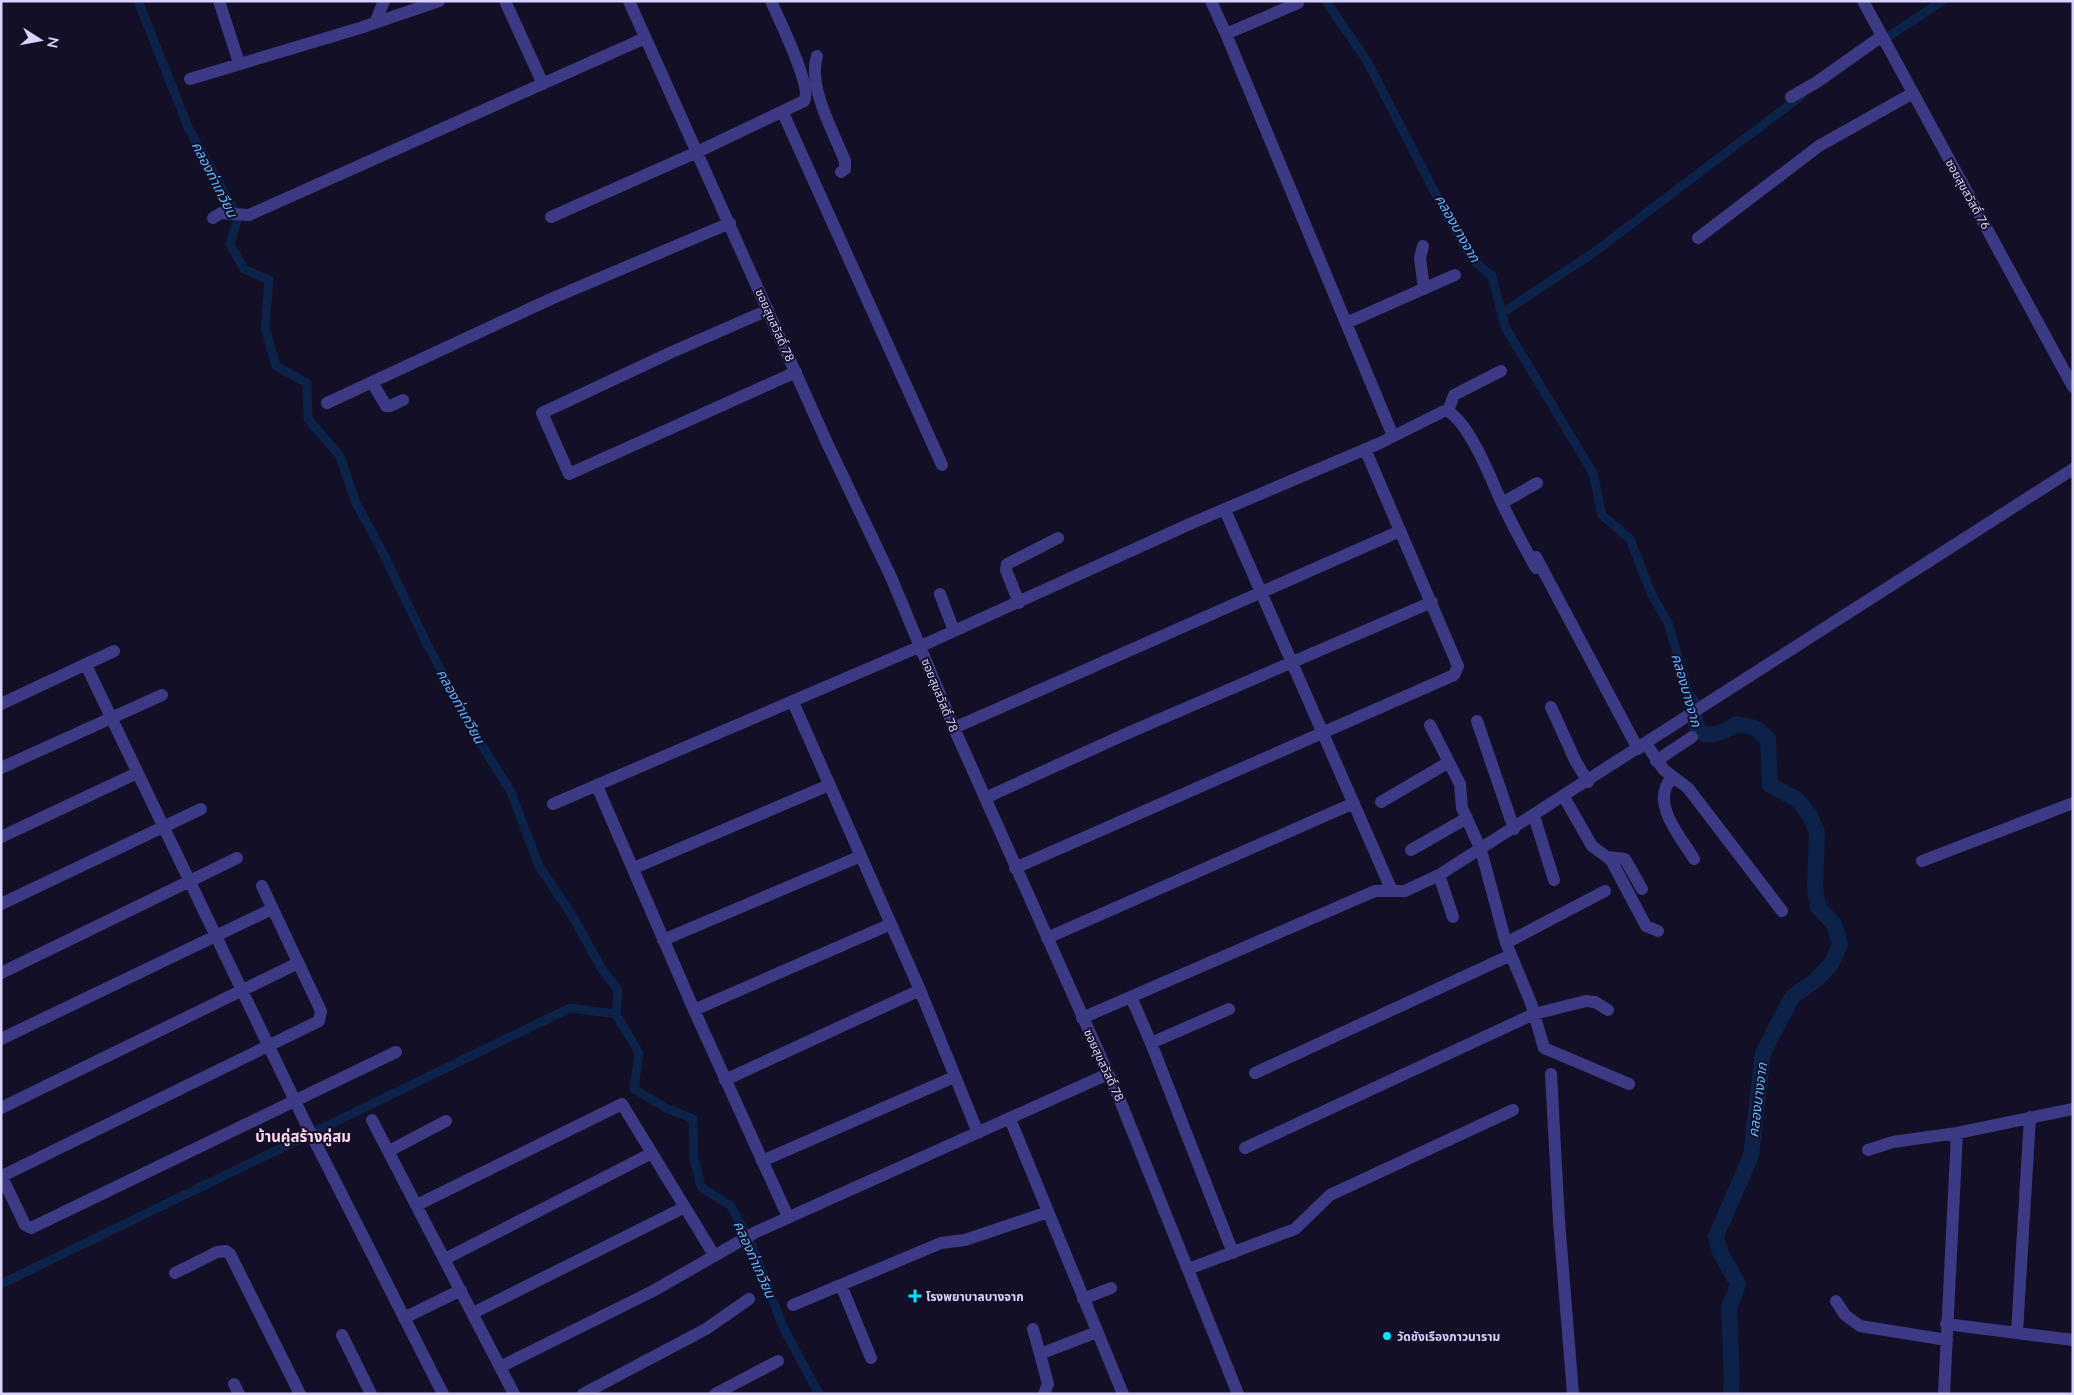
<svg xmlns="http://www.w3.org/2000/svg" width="2074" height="1395" font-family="Lato,'Noto Sans Thai',sans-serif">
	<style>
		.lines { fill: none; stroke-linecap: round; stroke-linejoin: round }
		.canal { stroke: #0c2248; stroke-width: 9 }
		.river { stroke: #0c2248; stroke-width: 16 }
		.minor { stroke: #3d3a85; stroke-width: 12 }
		.poi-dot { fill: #00e5ff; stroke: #130f26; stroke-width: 2 }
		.labels { text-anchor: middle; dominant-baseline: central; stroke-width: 4; stroke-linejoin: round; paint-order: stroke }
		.street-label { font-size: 12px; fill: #d9d4ff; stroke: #130f26 }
		.poi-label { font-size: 12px; font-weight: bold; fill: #d9d4ff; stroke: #130f26; text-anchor: start }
		.water-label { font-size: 14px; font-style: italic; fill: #62b6ff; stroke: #130f26 }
		.quarter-label { font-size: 15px; font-weight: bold; fill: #ffd6f0; stroke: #130f26 }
	</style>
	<rect width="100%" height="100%" fill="#130f26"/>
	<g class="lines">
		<path class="canal" d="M138 1 189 129 238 218 230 244 244 269 269 280 265 328 276 366 307 383 308 419 340 456 356 503 382 551 427 644 472 729 511 792 539 866 573 917 602 969 618 990 616 1014 639 1053 634 1089 666 1108 693 1119 694 1159 701 1187 731 1206 752 1246 784 1329 819 1394
			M1326 1 1367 61 1447 216 1473 260 1492 276 1505 327 1593 473 1602 515 1630 539 1652 595 1668 623 1691 701
			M1880 42 1942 1
			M1502 313 1589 256 1801 96
			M1 1284 570 1008 616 1014"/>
		<path class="river" d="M1691 701 1698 732C1714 738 1723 732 1737 724L1756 728 1768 739 1770 785 1798 800 1810 816 1817 832 1815 888 1818 907 1834 924 1840 944 1832 963 1816 980 1792 997 1763 1053 1751 1156 1716 1236 1721 1254 1738 1284 1729 1308 1732 1378 1731 1394"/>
		<path class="minor" d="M219 1 239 63
			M505 1 543 84
			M629 1 828 445 891 577 954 728 1119 1098 1238 1394
			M1211 1 1226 34 1298 3
			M1863 1 2073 387
			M375 23 384 1
			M1226 34 1393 436
			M817 56C807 86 834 133 845 161V169L841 172
			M190 79 360 28 439 1
			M1791 97 1817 82 1882 36
			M783 113 942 465
			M551 217 695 153 804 101C813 88 778 17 771 1
			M213 218 221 213 249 215 645 38
			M1698 238 1819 146 1913 93
			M1423 246 1420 258 1424 289
			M768 310 672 352 542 413 569 474 796 372
			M1346 323 1455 275
			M372 382 386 406H390L403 400
			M327 403 553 298 730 223
			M1448 411 1454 395 1501 371
			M1502 503 1537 483
			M1225 510 1392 891
			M1536 557 1638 749
			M940 594 954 631
			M1019 603 1006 570 1007 564 1058 538
			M86 665 308 1128 443 1394
			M793 702 920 990 978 1133
			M1 704 114 651
			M1551 707 1575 760 1588 782
			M1477 721 1514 829
			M1430 725 1460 784 1462 808 1481 850 1506 943 1531 1003 1544 1048 1629 1084
			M954 728 1400 531
			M1646 744 1664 770 1688 788 1782 911
			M1656 761 1692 737
			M1 768 162 695
			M1672 778C1649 802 1681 837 1694 859
			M597 786 694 1010 788 1217
			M1564 797 1592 846 1611 860 1646 926 1658 931
			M985 798 1128 733 1432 602
			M1381 802 1449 762
			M553 804 921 646 1192 523 1380 443 1444 411H1448C1471 426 1490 477 1502 503 1512 525 1524 546 1536 568
			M1534 816 1554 880
			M1 837 137 773
			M1411 850 1467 818
			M1608 857 1625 859 1642 889
			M1922 861 2073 803
			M634 868 829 785
			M1015 868 1454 675 1458 666 1365 449
			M1439 875 1453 917
			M1 904 201 809
			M1047 938 1354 803
			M663 940 861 856
			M1506 943 1605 891
			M1 973 237 858
			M1131 997 1151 1043 1233 1253
			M694 1010 891 924
			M1082 1018 1375 891H1405L1439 875 2073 469
			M1 1039 272 909
			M1151 1043 1229 1009
			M1255 1073 1511 955
			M1551 1074 1559 1221 1573 1394
			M725 1080 920 990
			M1 1108 298 963
			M1010 1119 1123 1394
			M372 1120 514 1394
			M1245 1148 1534 1014 1586 1001 1595 1002 1608 1010
			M1868 1150 1893 1142 1957 1133 2073 1109
			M389 1151 446 1121
			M762 1161 954 1077
			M1 1175 25 1225 31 1228 396 1052
			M2 1176 319 1021 321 1011 262 886
			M417 1205 622 1104 714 1255
			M445 1259 652 1153
			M1188 1269 1295 1229 1330 1195 1513 1110
			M175 1273 217 1252 226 1251 230 1254 300 1394
			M841 1285 871 1358
			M1083 1299 1111 1288
			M1836 1301 1845 1315 1860 1326 1947 1340
			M793 1305 941 1243 965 1240 1048 1212
			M473 1313 685 1207
			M404 1318 461 1290
			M1946 1324 2073 1340
			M1033 1329 1040 1354
			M2017 1332 2030 1117
			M342 1335 371 1394
			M500 1367 653 1291 756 1232 1108 1074
			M234 1384 239 1394
			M583 1394 706 1329 749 1299
			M715 1394 778 1361
			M1044 1394 1048 1384 1040 1354 1097 1332
			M1944 1394 1957 1133"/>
	</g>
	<g class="poi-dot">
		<path d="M912.5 1288.5h5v5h5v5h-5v5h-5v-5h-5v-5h5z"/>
		<circle cx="1387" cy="1336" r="5"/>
	</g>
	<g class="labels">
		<g class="street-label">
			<text transform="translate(1968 194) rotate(61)">ซอยสุขสวัสดิ์ 76</text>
			<text transform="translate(775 325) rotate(66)">ซอยสุขสวัสดิ์ 78</text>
			<text transform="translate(940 695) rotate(68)">ซอยสุขสวัสดิ์ 78</text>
			<text transform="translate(1104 1065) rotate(65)">ซอยสุขสวัสดิ์ 78</text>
		</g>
		<g class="poi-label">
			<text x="926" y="1296">โรงพยาบาลบางจาก</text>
			<text x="1397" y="1336">วัดชังเรืองภาวนาราม</text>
		</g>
		<g class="water-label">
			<text transform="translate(215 179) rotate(63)">คลองท่าเกวียน</text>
			<text transform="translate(1458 228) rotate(60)">คลองบางจาก</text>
			<text transform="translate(1687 690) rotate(74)">คลองบางจาก</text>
			<text transform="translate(461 706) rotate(61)">คลองท่าเกวียน</text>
			<text transform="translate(1757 1100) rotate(-83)">คลองบางจาก</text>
			<text transform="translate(755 1259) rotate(66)">คลองท่าเกวียน</text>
		</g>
		<g class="quarter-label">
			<text x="303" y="1136">บ้านคู่สร้างคู่สม</text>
		</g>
	</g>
	<rect width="2074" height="1395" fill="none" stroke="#d9d4ff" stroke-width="5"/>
	<g transform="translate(40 40) rotate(101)" stroke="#130f26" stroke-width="4" paint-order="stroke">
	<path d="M0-4L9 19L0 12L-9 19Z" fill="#d9d4ff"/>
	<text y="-8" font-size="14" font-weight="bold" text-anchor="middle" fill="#d9d4ff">N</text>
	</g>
</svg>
